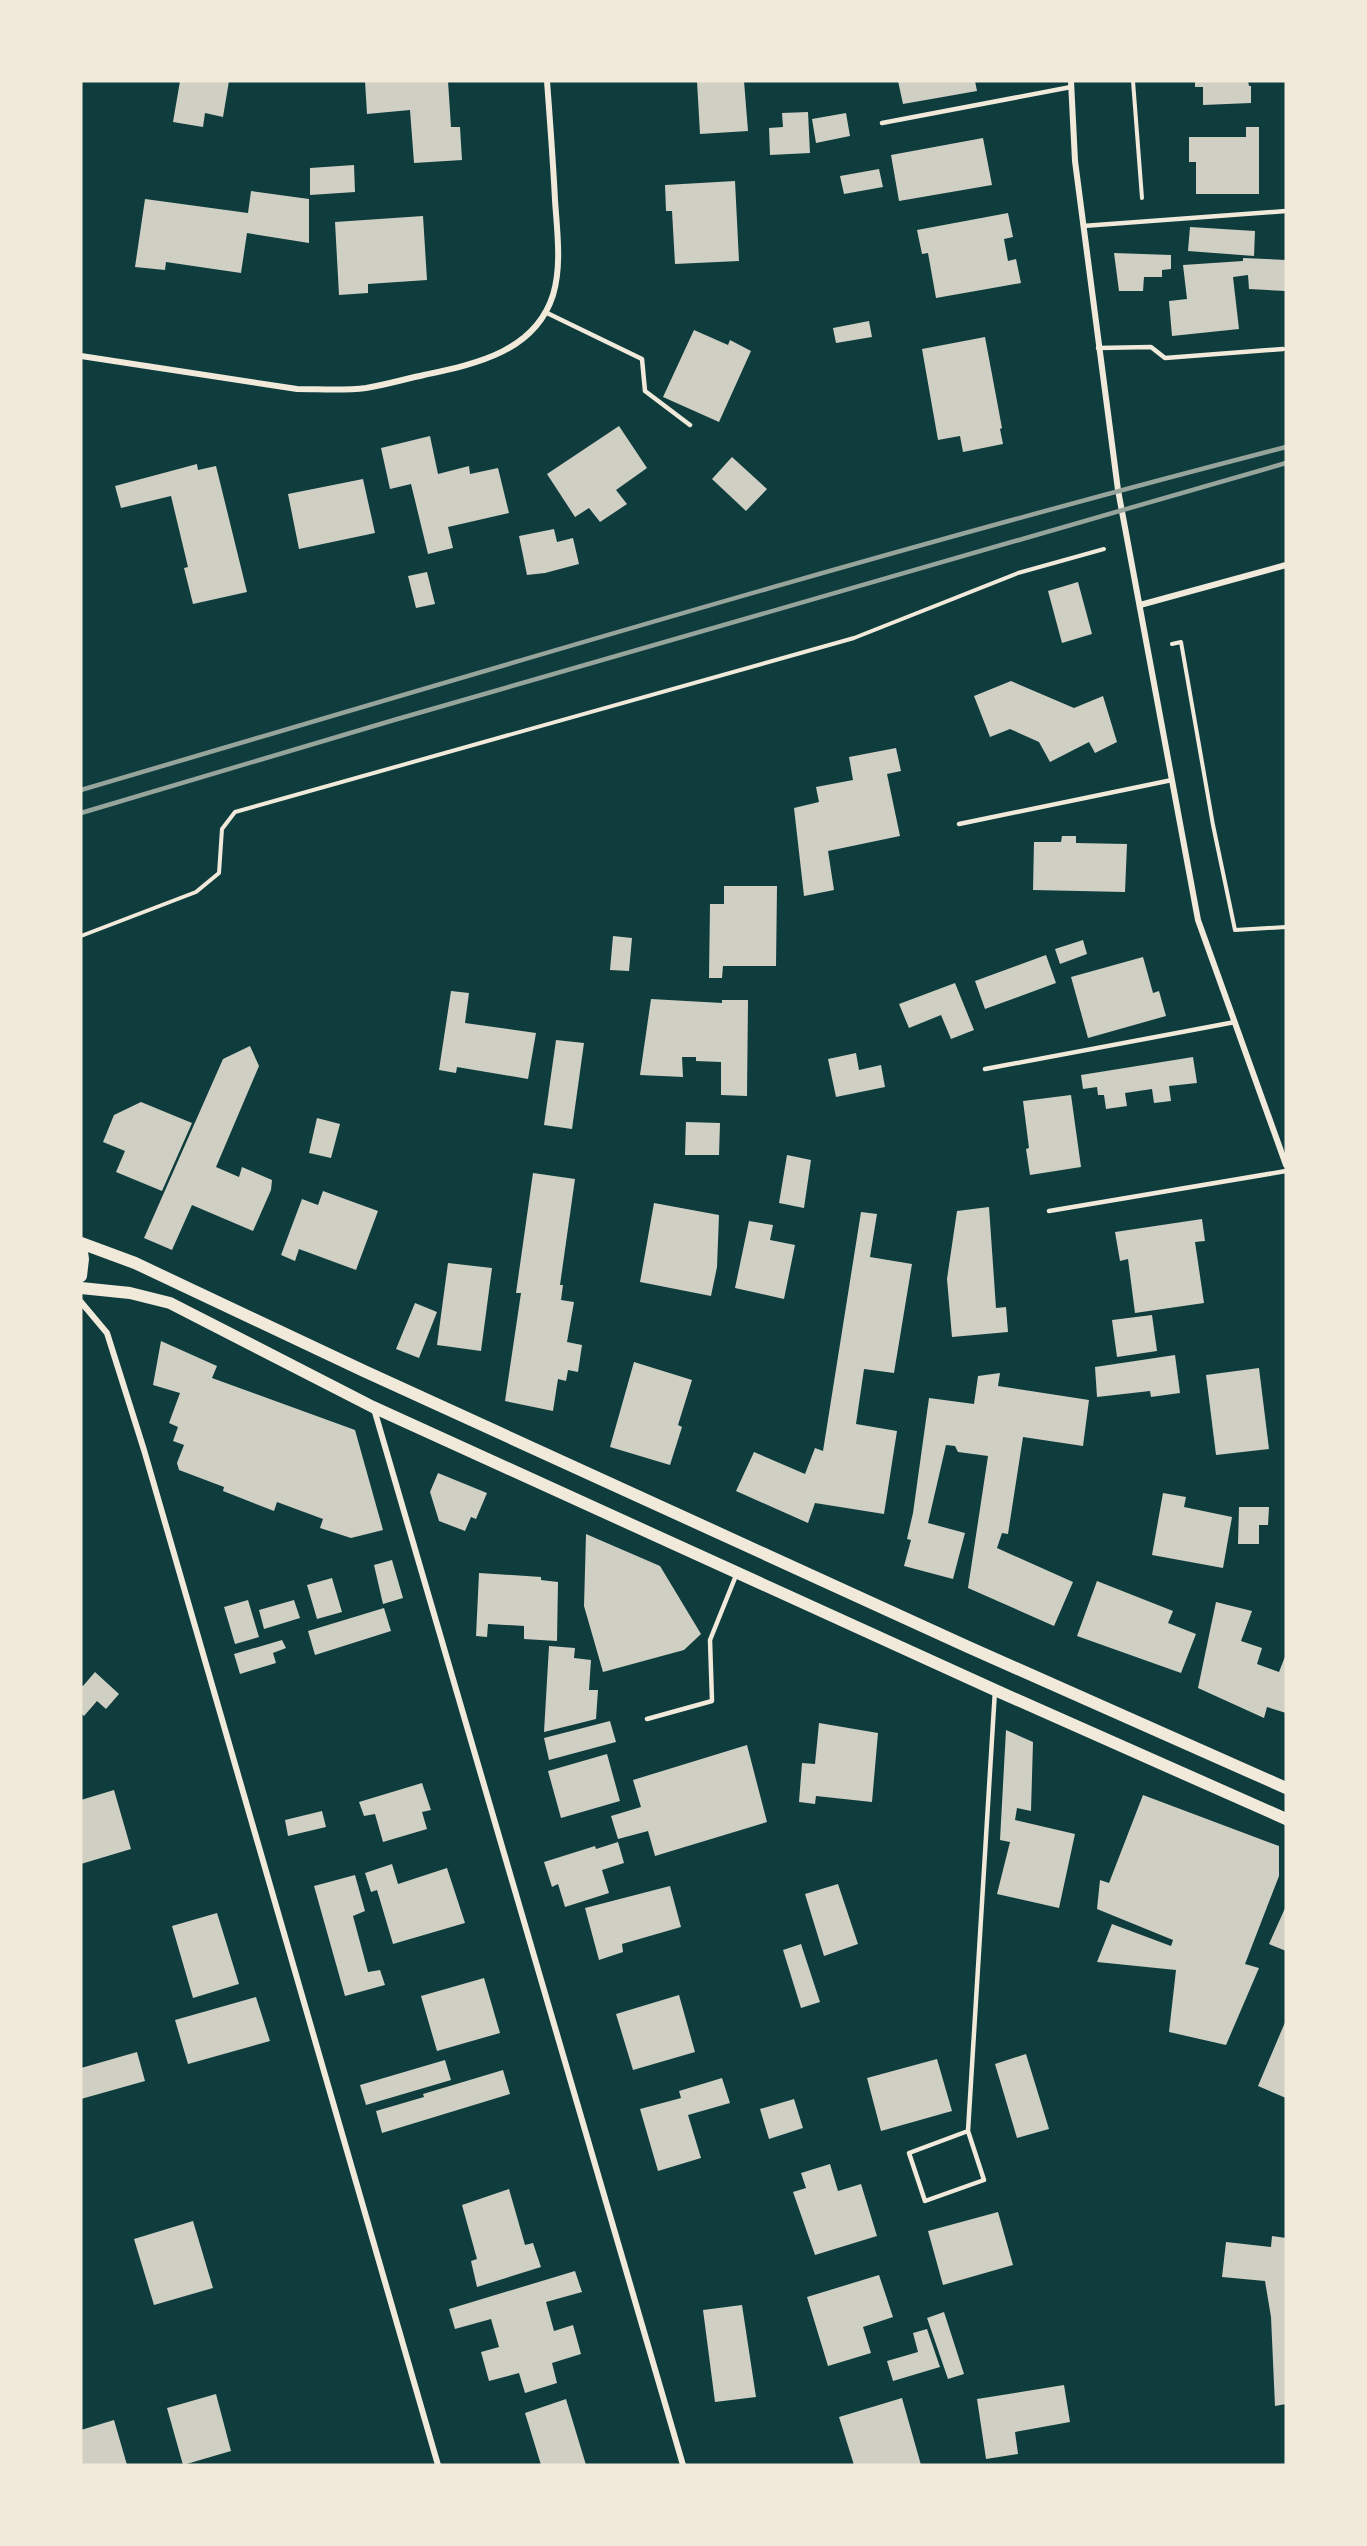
<svg xmlns="http://www.w3.org/2000/svg" width="1367" height="2546" font-family="'Golos Text',sans-serif">
	<style>
		.building { fill: #cfcfc3 }
		.lines { fill: none; stroke-linecap: round; stroke-linejoin: round }
		.path { stroke: #f1e9da; stroke-width: 4 }
		.service { stroke: #f1e9da; stroke-width: 4.5 }
		.minor { stroke: #f1e9da; stroke-width: 6 }
		.secondary { stroke: #f1e9da; stroke-width: 12 }
		.rail { stroke: #97a49c; stroke-width: 4.5 }
	</style>
	<rect width="100%" height="100%" fill="#0f3d3e"/>
	<path class="building" d="M180 81H229L223 117 205 113 203 127 173 122Z
		M365 81H448L451 127H460L462 160 414 163 410 110 367 114Z
		M697 81H744L748 131 700 134Z
		M898 81H975L977 91 903 104Z
		M1195 81H1248L1249 86H1251V103L1203 105V87H1195Z
		M808 112 810 153 770 155 769 128 783 127 782 113Z
		M846 113 850 136 816 143 812 119Z
		M1246 127H1259V194H1196V162H1189V137H1246Z
		M983 138 992 185 899 201 891 155Z
		M354 165 355 192 310 195V168Z
		M879 169 883 187 844 194 840 176Z
		M735 181 739 261 675 264 672 211H666L665 185Z
		M251 191 309 199V243L247 233 241 273 166 262 165 270 135 267 145 199 248 213Z
		M1008 213 1013 237 1004 239 1008 261 1016 259 1021 283 936 298 928 253 922 254 917 230Z
		M423 216 427 280 368 284V293L339 295 335 222Z
		M1190 227 1255 231 1254 256 1188 251Z
		M1114 253 1171 255V269L1162 270V277H1144L1143 291H1119Z
		M1243 258 1286 260V291L1249 289 1248 275 1233 277 1239 329 1172 336 1169 301 1187 299 1183 265 1243 261Z
		M869 321 872 337 836 343 833 328Z
		M694 330 728 345 730 340 751 351 719 422 663 397Z
		M985 337 1002 428 1000 429 1003 444 963 452 960 436 938 440 922 349Z
		M619 426 647 468 616 490 627 504 600 522 589 508 575 517 547 474Z
		M430 436 438 474 469 466 470 474 498 468 509 513 448 527 453 548 428 554 411 484 390 489 381 448Z
		M732 457 767 489 746 511 712 479Z
		M197 464 198 470 216 466 247 592 193 604 184 568 188 567 171 496 121 508 115 486Z
		M363 479 375 533 299 549 288 494Z
		M554 529 557 542 573 538 579 564 545 573 527 575 519 536Z
		M427 572 435 604 416 608 408 576Z
		M1078 582 1092 634 1062 643 1048 591Z
		M1011 681 1074 708 1103 696 1117 742 1095 753 1089 742 1050 762 1039 742 1010 729 990 737 974 696Z
		M896 748 901 771 887 774 900 836 828 851 834 890 804 896 794 808 819 802 816 787 853 780 849 757Z
		M1062 836H1076V843L1127 844 1125 892 1033 890 1034 842H1061Z
		M724 886H777L776 966H723L722 978H709L710 904H724Z
		M613 936 632 938 629 971 610 970Z
		M1083 940 1087 954 1060 964 1055 949Z
		M1046 955 1056 983 985 1009 975 981Z
		M1143 957 1153 993 1159 991 1166 1016 1088 1038 1071 977Z
		M955 983 974 1030 951 1039 941 1015 909 1028 899 1004Z
		M451 991 469 993 465 1023 536 1033 528 1079 457 1067 456 1073 439 1070Z
		M651 999 722 1003V1000H748L747 1096 721 1095V1062L696 1061V1057H682L683 1077 640 1075Z
		M556 1040 584 1043 572 1129 544 1125Z
		M250 1046 259 1066 216 1167 239 1177 242 1167 272 1180 271 1190 253 1231 192 1205 172 1250 144 1238 223 1059Z
		M856 1053 859 1070 881 1065 885 1087 836 1097 828 1059Z
		M1193 1057 1197 1083 1169 1086 1171 1101 1154 1103 1152 1089 1125 1093 1127 1106 1106 1109 1104 1095H1098L1097 1087 1083 1089 1081 1075Z
		M1071 1095 1081 1167 1030 1175 1026 1149 1029 1148 1023 1101Z
		M141 1102 192 1123 162 1191 116 1172 125 1151 103 1142 114 1115Z
		M317 1118 340 1124 331 1158 309 1153Z
		M686 1122 720 1123 719 1155H685Z
		M787 1155 811 1160 804 1208 779 1203Z
		M533 1173 575 1179 560 1285H563L561 1300 574 1302 567 1342 582 1345 578 1372 568 1370 566 1381 558 1379 553 1411 505 1401 521 1293H516Z
		M323 1191 378 1211 356 1270 299 1249 295 1261 281 1255 302 1199 318 1205Z
		M654 1203 719 1215 717 1267 711 1296 640 1282Z
		M989 1207 996 1308 1006 1307 1008 1332 952 1337 947 1279 957 1211Z
		M861 1212 877 1214 870 1257 912 1264 894 1373 864 1369 856 1424 897 1431 884 1514 815 1503 808 1523 736 1491 754 1452 805 1474 815 1448 823 1451Z
		M1202 1219 1205 1241 1195 1242 1204 1303 1135 1313 1128 1259 1120 1261 1115 1232Z
		M749 1221 773 1225 770 1240 795 1245 784 1299 735 1288Z
		M448 1263 492 1268 481 1351 437 1345Z
		M415 1303 437 1312 419 1358 396 1349Z
		M1152 1315 1157 1351 1117 1357 1112 1320Z
		M161 1341 217 1366 212 1378 355 1430 383 1530 351 1538 320 1528 323 1519 277 1502 274 1511 223 1491 224 1487 179 1470 177 1463 184 1445 173 1441 178 1427 169 1423 180 1393 153 1385Z
		M1175 1355 1180 1393 1151 1397 1150 1391 1097 1397 1095 1367Z
		M634 1362 692 1380 678 1425 682 1427 670 1465 610 1447Z
		M1259 1368 1269 1449 1216 1455 1206 1375Z
		M1000 1373 998 1386 1089 1400 1083 1446 1023 1437 1008 1534 1002 1533 997 1548 1073 1582 1054 1626 968 1588 988 1456 958 1452 955 1446 946 1445 928 1523 965 1533 953 1579 904 1566 911 1540 907 1539 913 1513 929 1398 974 1404 978 1376Z
		M438 1473 487 1493 476 1519 471 1517 465 1531 439 1521 430 1492Z
		M1163 1493 1186 1497 1184 1507 1232 1517 1223 1568 1152 1555Z
		M1239 1507H1269L1268 1525H1259V1544H1238Z
		M586 1534 660 1566 701 1634 684 1650 603 1672 584 1606Z
		M392 1560 403 1598 383 1604 374 1565Z
		M479 1573 541 1577V1580L558 1582 557 1641 524 1639V1626L488 1624 487 1637 476 1636Z
		M332 1578 342 1612 317 1619 307 1585Z
		M1097 1581 1173 1611 1168 1623 1196 1634 1181 1673 1077 1636Z
		M248 1600 259 1637 235 1644 224 1607Z
		M294 1600 300 1618 264 1629 259 1610Z
		M1216 1602 1252 1611 1241 1641 1262 1648 1257 1664 1279 1672 1286 1654V1713L1267 1707 1264 1718 1198 1688Z
		M384 1608 391 1631 315 1655 308 1631Z
		M282 1640 286 1648 273 1653 276 1663 240 1674 234 1654Z
		M549 1646 575 1648 574 1658 591 1660 589 1690H598L596 1719 544 1732Z
		M95 1672 119 1694 106 1709 97 1701 84 1716 81 1713V1685L83 1686Z
		M610 1721 616 1742 549 1760 544 1738Z
		M819 1723 878 1733 872 1802 816 1796 815 1804 799 1802 802 1763 815 1764Z
		M1006 1730 1033 1742 1031 1811 1017 1808 1015 1820 1075 1834 1059 1908 997 1894 1010 1842 1000 1840Z
		M747 1745 767 1822 655 1856 648 1831 618 1839 611 1816 641 1807 633 1780Z
		M607 1754 620 1801 561 1818 548 1771Z
		M422 1783 431 1810 422 1812 427 1829 383 1842 375 1814 364 1816 359 1802Z
		M114 1790 131 1849 81 1864V1800Z
		M1143 1795 1279 1846V1876L1245 1964 1259 1968 1226 2045 1169 2032 1176 1970 1097 1962 1112 1924 1171 1946 1173 1940 1097 1909 1100 1880 1109 1883Z
		M322 1811 326 1827 288 1836 285 1820Z
		M618 1842 624 1863 602 1870 609 1893 565 1907 558 1884 552 1887 544 1862 595 1846 596 1849Z
		M392 1864 398 1884 447 1868 465 1923 393 1944 377 1890 371 1892 365 1873Z
		M355 1875 365 1911 353 1916 368 1972 380 1970 385 1985 345 1996 314 1886Z
		M838 1884 858 1944 824 1956 805 1894Z
		M670 1886 681 1927 622 1944 623 1952 599 1960 585 1908Z
		M1286 1906V1951L1269 1944Z
		M217 1913 239 1984 193 1998 172 1926Z
		M801 1944 820 2002 801 2008 783 1950Z
		M484 1978 500 2033 437 2051 421 1996Z
		M679 1995 695 2052 633 2070 616 2014Z
		M256 1997 270 2041 188 2064 175 2020Z
		M1286 2020V2098L1258 2086Z
		M137 2052 145 2081 81 2099V2068Z
		M1026 2054 1049 2129 1017 2138 995 2064Z
		M937 2059 952 2111 881 2131 867 2078Z
		M445 2060 451 2080 366 2105 360 2085Z
		M503 2070 510 2094 382 2133 376 2111 424 2097 423 2094Z
		M722 2078 730 2103 688 2115 701 2158 658 2171 640 2109 681 2098 679 2091Z
		M794 2099 803 2128 769 2139 760 2109Z
		M830 2164 838 2191 861 2184 877 2236 815 2255 793 2192 806 2188 801 2173Z
		M509 2189 525 2245 533 2243 541 2267 477 2287 471 2261 477 2259 462 2205Z
		M998 2212 1013 2265 943 2285 928 2231Z
		M193 2221 213 2288 154 2305 134 2239Z
		M1272 2236 1286 2238V2404L1275 2406 1271 2317 1265 2281 1222 2277 1226 2242 1271 2247Z
		M575 2271 582 2292 546 2302 554 2331 573 2325 581 2354 552 2363 557 2383 525 2393 519 2373 489 2381 481 2352 499 2347 491 2319 455 2329 449 2309Z
		M879 2275 893 2317 863 2327 871 2353 828 2366 807 2297Z
		M742 2305 756 2397 715 2402 703 2310Z
		M944 2312 964 2374 948 2379 927 2318Z
		M927 2329 940 2367 893 2381 887 2361 918 2352 913 2333Z
		M1064 2385 1070 2422 1015 2432 1018 2454 986 2459 977 2399Z
		M216 2394 231 2451 183 2465 167 2408Z
		M902 2398 921 2465H854L839 2417Z
		M566 2399 586 2465H541L525 2413Z
		M114 2420 127 2465H81V2430Z"/>
	<g class="lines">
		<path class="path" d="M1133 81 1142 198
			M1172 644 1181 642 1213 825 1235 930 1286 927
			M81 936 196 892 219 873 222 829 235 812 854 638 1018 573 1104 549"/>
		<path class="service" d="M882 123 1071 87
			M1083 226 1286 211
			M545 312 642 359 645 391 690 425
			M1098 348 1151 347 1165 358 1283 349
			M959 824 1172 780
			M985 1069 1235 1022
			M1049 1211 1286 1171
			M647 1719 712 1701 710 1640 737 1573
			M968 2131 984 2180 925 2201 909 2153 968 2131 995 1690"/>
		<path class="minor" d="M1071 81 1075 161 1118 490 1198 920 1286 1165
			M81 356 297 389C320 389 343 391 366 388 385 385 405 379 424 375 475 364 535 352 553 295 562 265 557 231 555 200 553 160 550 121 547 81
			M1140 605 1286 565
			M81 1302 107 1333 144 1450 438 2465
			M374 1409 683 2465"/>
		<path class="secondary" d="M81 1243 135 1263 364 1371 966 1646 1286 1788
			M81 1245 83 1259 81 1276
			M81 1288 130 1293 170 1303 373 1407 995 1690 1286 1819"/>
		<path class="rail" d="M81 790C482 672 882 551 1286 447
			M81 813 394 720 1286 463"/>
	</g>
	<rect width="1367" height="2546" fill="none" stroke="#f1e9da" stroke-width="165"/>
</svg>
